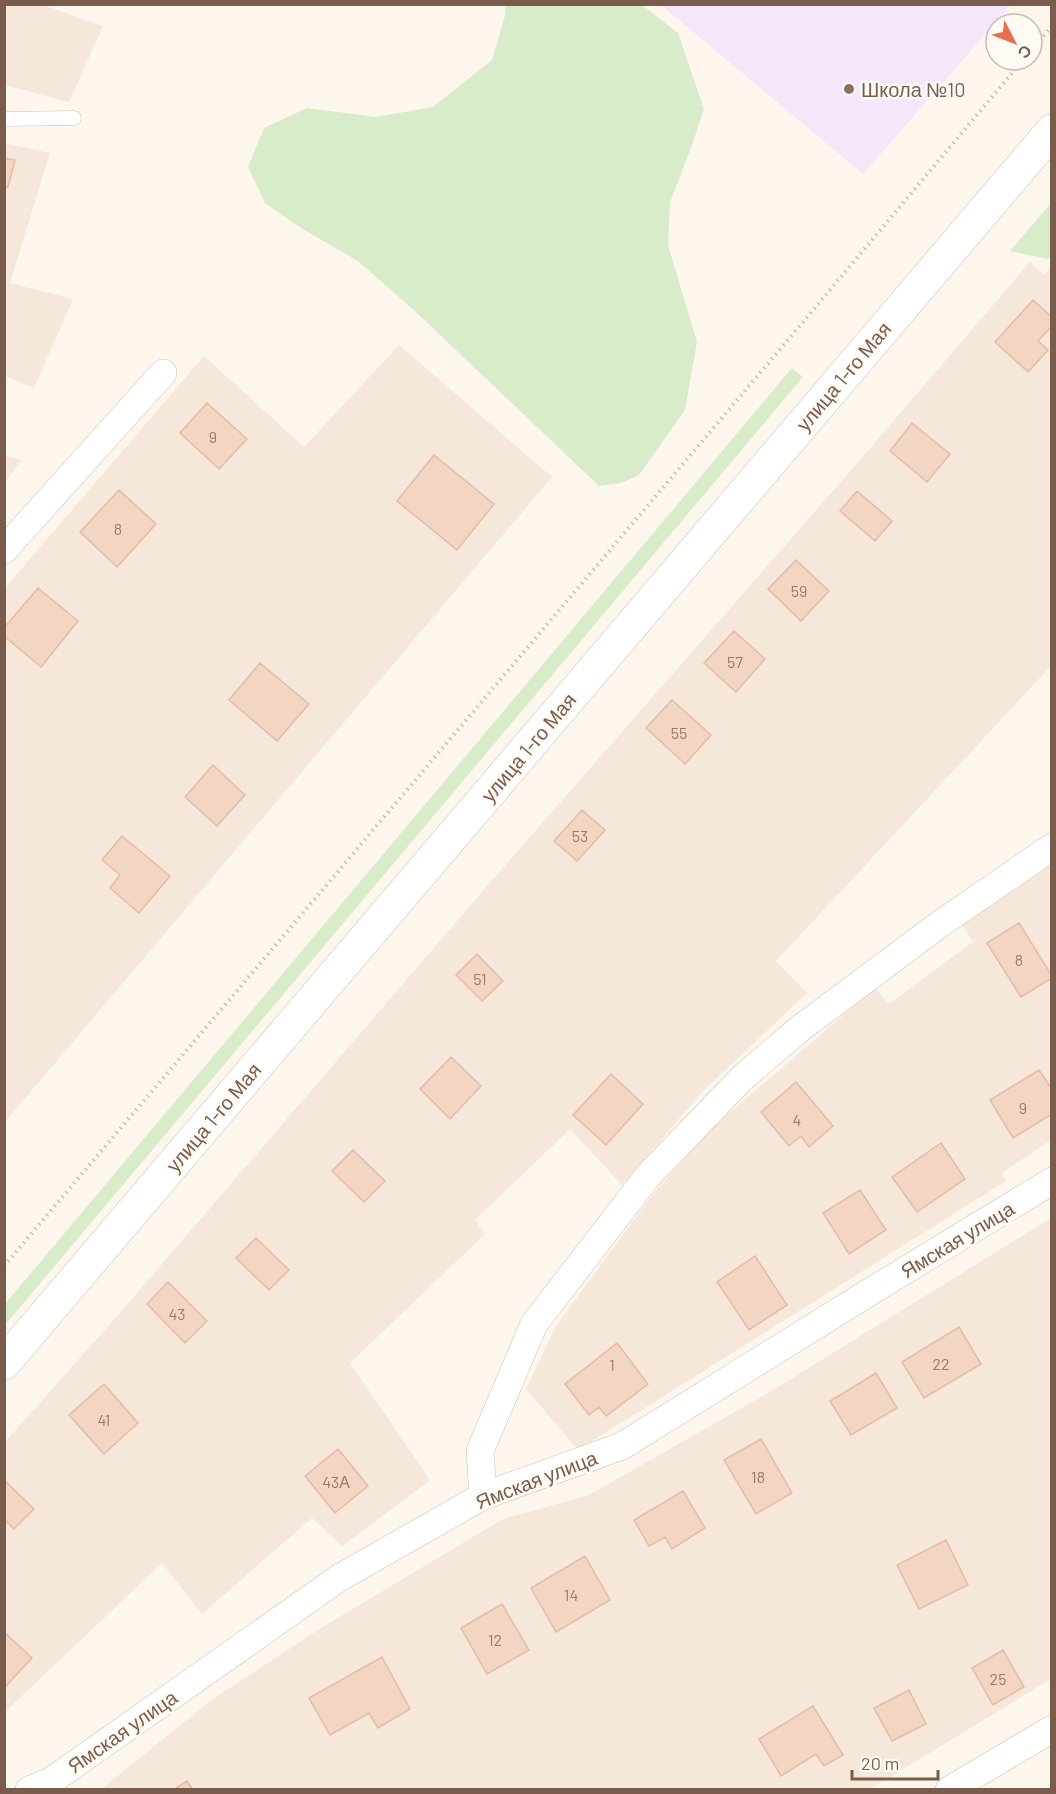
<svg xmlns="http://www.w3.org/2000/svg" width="1056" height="1794" font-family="Barlow,sans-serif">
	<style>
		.residential { fill: #f5e8da }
		.education { fill: #f3e8fa }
		.green { fill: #d8ecc9 }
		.building { fill: #f3d5c3; stroke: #e6bba3; stroke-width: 1.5 }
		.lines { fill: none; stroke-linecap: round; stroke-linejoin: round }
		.service-casing { stroke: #d1beb0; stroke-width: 15 }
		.minor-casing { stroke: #d1beb0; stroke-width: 28 }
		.tertiary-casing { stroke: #d1beb0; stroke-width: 34 }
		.path { stroke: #d9b8a5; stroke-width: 4; stroke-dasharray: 1.5 4.5; stroke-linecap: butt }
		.service { stroke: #fff; stroke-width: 14 }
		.minor { stroke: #fff; stroke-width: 27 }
		.tertiary { stroke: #fff; stroke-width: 33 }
		.education-dot { fill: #8d6e63; stroke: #fffaf3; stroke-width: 2 }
		.labels { text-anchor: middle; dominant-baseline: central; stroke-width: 5; stroke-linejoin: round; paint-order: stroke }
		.number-label { font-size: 16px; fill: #987a6a }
		.education-label { font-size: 20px; fill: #785e54; stroke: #fffaf3; text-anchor: start }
		.street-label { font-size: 20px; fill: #7a5c4d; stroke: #fffaf3 }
	</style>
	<rect width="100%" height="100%" fill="#fdf6ec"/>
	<path class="residential" d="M4 5H42L103 26 69 102 5 85Z
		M4 143 50 153 10 283 73 299 34 388 5 376Z
		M1030 262 1044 275 1051 267V666L776 961 807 993 704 1090 622 1185 570 1129 475 1220 485 1234 350 1363 430 1480 342 1546 312 1518 202 1614 162 1563 5 1712V1442L119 1314 494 878 866 453Z
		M399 345 552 477 5 1122V588L204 356 304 447Z
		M5 456 22 460 5 482 4 456Z
		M1051 864V1140L1002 1173 1006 1181 578 1450 526 1389 556 1326 653 1194 712 1128 875 988 889 1004 973 942 961 923Z
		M1051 1218V1679L882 1782 869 1790H106L104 1787 210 1701 321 1628 503 1519 589 1495 773 1390Z"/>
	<path class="education" d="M661 5H1011L863 174Z"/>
	<path class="green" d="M505 5H642L678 33 704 109 692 145 670 202 668 245 697 342 685 410 639 475 621 483 599 486 417 313 358 261 301 228 265 203 248 167 264 128 307 108 376 117 433 107 492 60 505 16Z
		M1051 203V255L1048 259 1010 251Z
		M792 368 803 377 5 1325V1304Z"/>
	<path class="building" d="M4 158 15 160 8 187H4Z
		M1033 300 1052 317V326L1038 341 1048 350 1028 372 995 342Z
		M207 403 247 439 219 469 180 433Z
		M912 423 950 454 927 482 890 451Z
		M434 455 494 504 457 550 397 501Z
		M119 490 156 524 117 567 80 532Z
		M857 491 892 521 875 541 840 511Z
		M796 560 829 591 801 621 768 589Z
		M38 588 78 621 41 667 4 636V628Z
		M734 631 765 659 736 692 704 663Z
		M260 663 309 704 277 741 229 700Z
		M672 700 711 735 685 764 646 728Z
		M213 765 245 795 217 826 185 797Z
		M582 810 605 830 577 861 554 841Z
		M122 836 170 876 139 913 110 888 120 875 102 860Z
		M1019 923 1052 976V978L1021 997 987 943Z
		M477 954 503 981 482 1001 456 975Z
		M451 1057 481 1086 450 1119 420 1089Z
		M1039 1070 1052 1089V1114L1013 1138 990 1100Z
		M611 1074 643 1104 606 1145 573 1115Z
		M796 1082 833 1126 809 1147 801 1136 789 1146 761 1112Z
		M941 1143 965 1179 917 1212 892 1177Z
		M353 1150 385 1181 364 1202 332 1171Z
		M860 1190 886 1230 849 1254 823 1213Z
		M256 1238 289 1270 269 1290 236 1258Z
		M755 1256 787 1305 749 1330 717 1282Z
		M168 1282 207 1321 185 1343 147 1304Z
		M959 1327 981 1364 924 1398 902 1362Z
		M617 1343 648 1384 606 1416 599 1407 589 1415 565 1384Z
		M876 1373 897 1408 851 1435 830 1401Z
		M104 1384 138 1423 104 1454 69 1415Z
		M761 1439 792 1493 756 1514 724 1460Z
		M338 1449 368 1486 335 1513 305 1476Z
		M4 1480 34 1509 14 1529 4 1519Z
		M683 1491 705 1528 672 1549 665 1537 649 1546 634 1520Z
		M946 1540 968 1585 919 1609 897 1565Z
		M585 1556 610 1600 556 1632 531 1588Z
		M502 1604 529 1650 487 1674 461 1628Z
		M4 1632 32 1658 6 1686 4 1684Z
		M1003 1650 1024 1687 993 1705 972 1668Z
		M382 1657 410 1709 378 1728 369 1713 330 1735 309 1698Z
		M909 1690 926 1724 892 1741 874 1708Z
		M813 1706 843 1755 824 1766 816 1754 781 1776 759 1739Z
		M187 1781 193 1790H173Z"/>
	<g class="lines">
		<g class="service-casing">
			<path id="service" d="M4 119 74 118"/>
		</g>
		<g class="minor-casing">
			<path id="minor" d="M4 550 163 373
				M483 1496 480 1451 534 1324 648 1176 742 1078 802 1027 940 924 1052 847
				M29 1790 51 1781 339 1578 483 1496 622 1446 873 1290 1052 1181
				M949 1790 1052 1729"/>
		</g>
		<g class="tertiary-casing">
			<path id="tertiary" d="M4 1363 1052 131"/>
		</g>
		<path class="path" d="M1032 50 1052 26
			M4 1266 804 321 1023 60"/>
		<use href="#service" class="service"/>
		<use href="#minor" class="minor"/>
		<use href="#tertiary" class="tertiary"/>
	</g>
	<circle class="education-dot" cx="849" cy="89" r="6"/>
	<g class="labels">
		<g class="number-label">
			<text x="213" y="436">9</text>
			<text x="118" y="528">8</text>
			<text x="799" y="590">59</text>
			<text x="735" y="661">57</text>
			<text x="679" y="732">55</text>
			<text x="580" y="835">53</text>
			<text x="1019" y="959">8</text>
			<text x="480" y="978">51</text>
			<text x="1023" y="1107">9</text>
			<text x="797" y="1119">4</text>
			<text x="177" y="1313">43</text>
			<text x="941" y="1363">22</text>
			<text x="612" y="1364">1</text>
			<text x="104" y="1419">41</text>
			<text x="758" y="1476">18</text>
			<text x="336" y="1481">43А</text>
			<text x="571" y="1594">14</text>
			<text x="495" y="1639">12</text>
			<text x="998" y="1678">25</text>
		</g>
		<g class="education-label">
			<text x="861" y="89">Школа №10</text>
		</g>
		<g class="street-label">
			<text transform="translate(843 376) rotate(-50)">улица 1-го Мая</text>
			<text transform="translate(528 747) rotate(-50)">улица 1-го Мая</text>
			<text transform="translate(213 1117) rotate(-50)">улица 1-го Мая</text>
			<text transform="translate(957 1239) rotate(-31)">Ямская улица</text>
			<text transform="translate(536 1479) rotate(-21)">Ямская улица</text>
			<text transform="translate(122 1731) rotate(-35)">Ямская улица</text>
		</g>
	</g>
	<rect width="1056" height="1794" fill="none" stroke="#7a5c4d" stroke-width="12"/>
	<g transform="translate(1014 42) rotate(132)"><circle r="28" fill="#fffaf3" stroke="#cabbb1" stroke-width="1.5"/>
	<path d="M0-4.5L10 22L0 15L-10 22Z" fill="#e76f51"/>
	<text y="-9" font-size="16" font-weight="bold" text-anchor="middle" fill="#7a5c4d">С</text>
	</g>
	<path d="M852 1770v9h86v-9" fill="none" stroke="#7a5c4d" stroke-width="3"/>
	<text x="861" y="1770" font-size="18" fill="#7a5c4d" stroke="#fffaf3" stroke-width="4.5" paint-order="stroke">20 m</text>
</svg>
